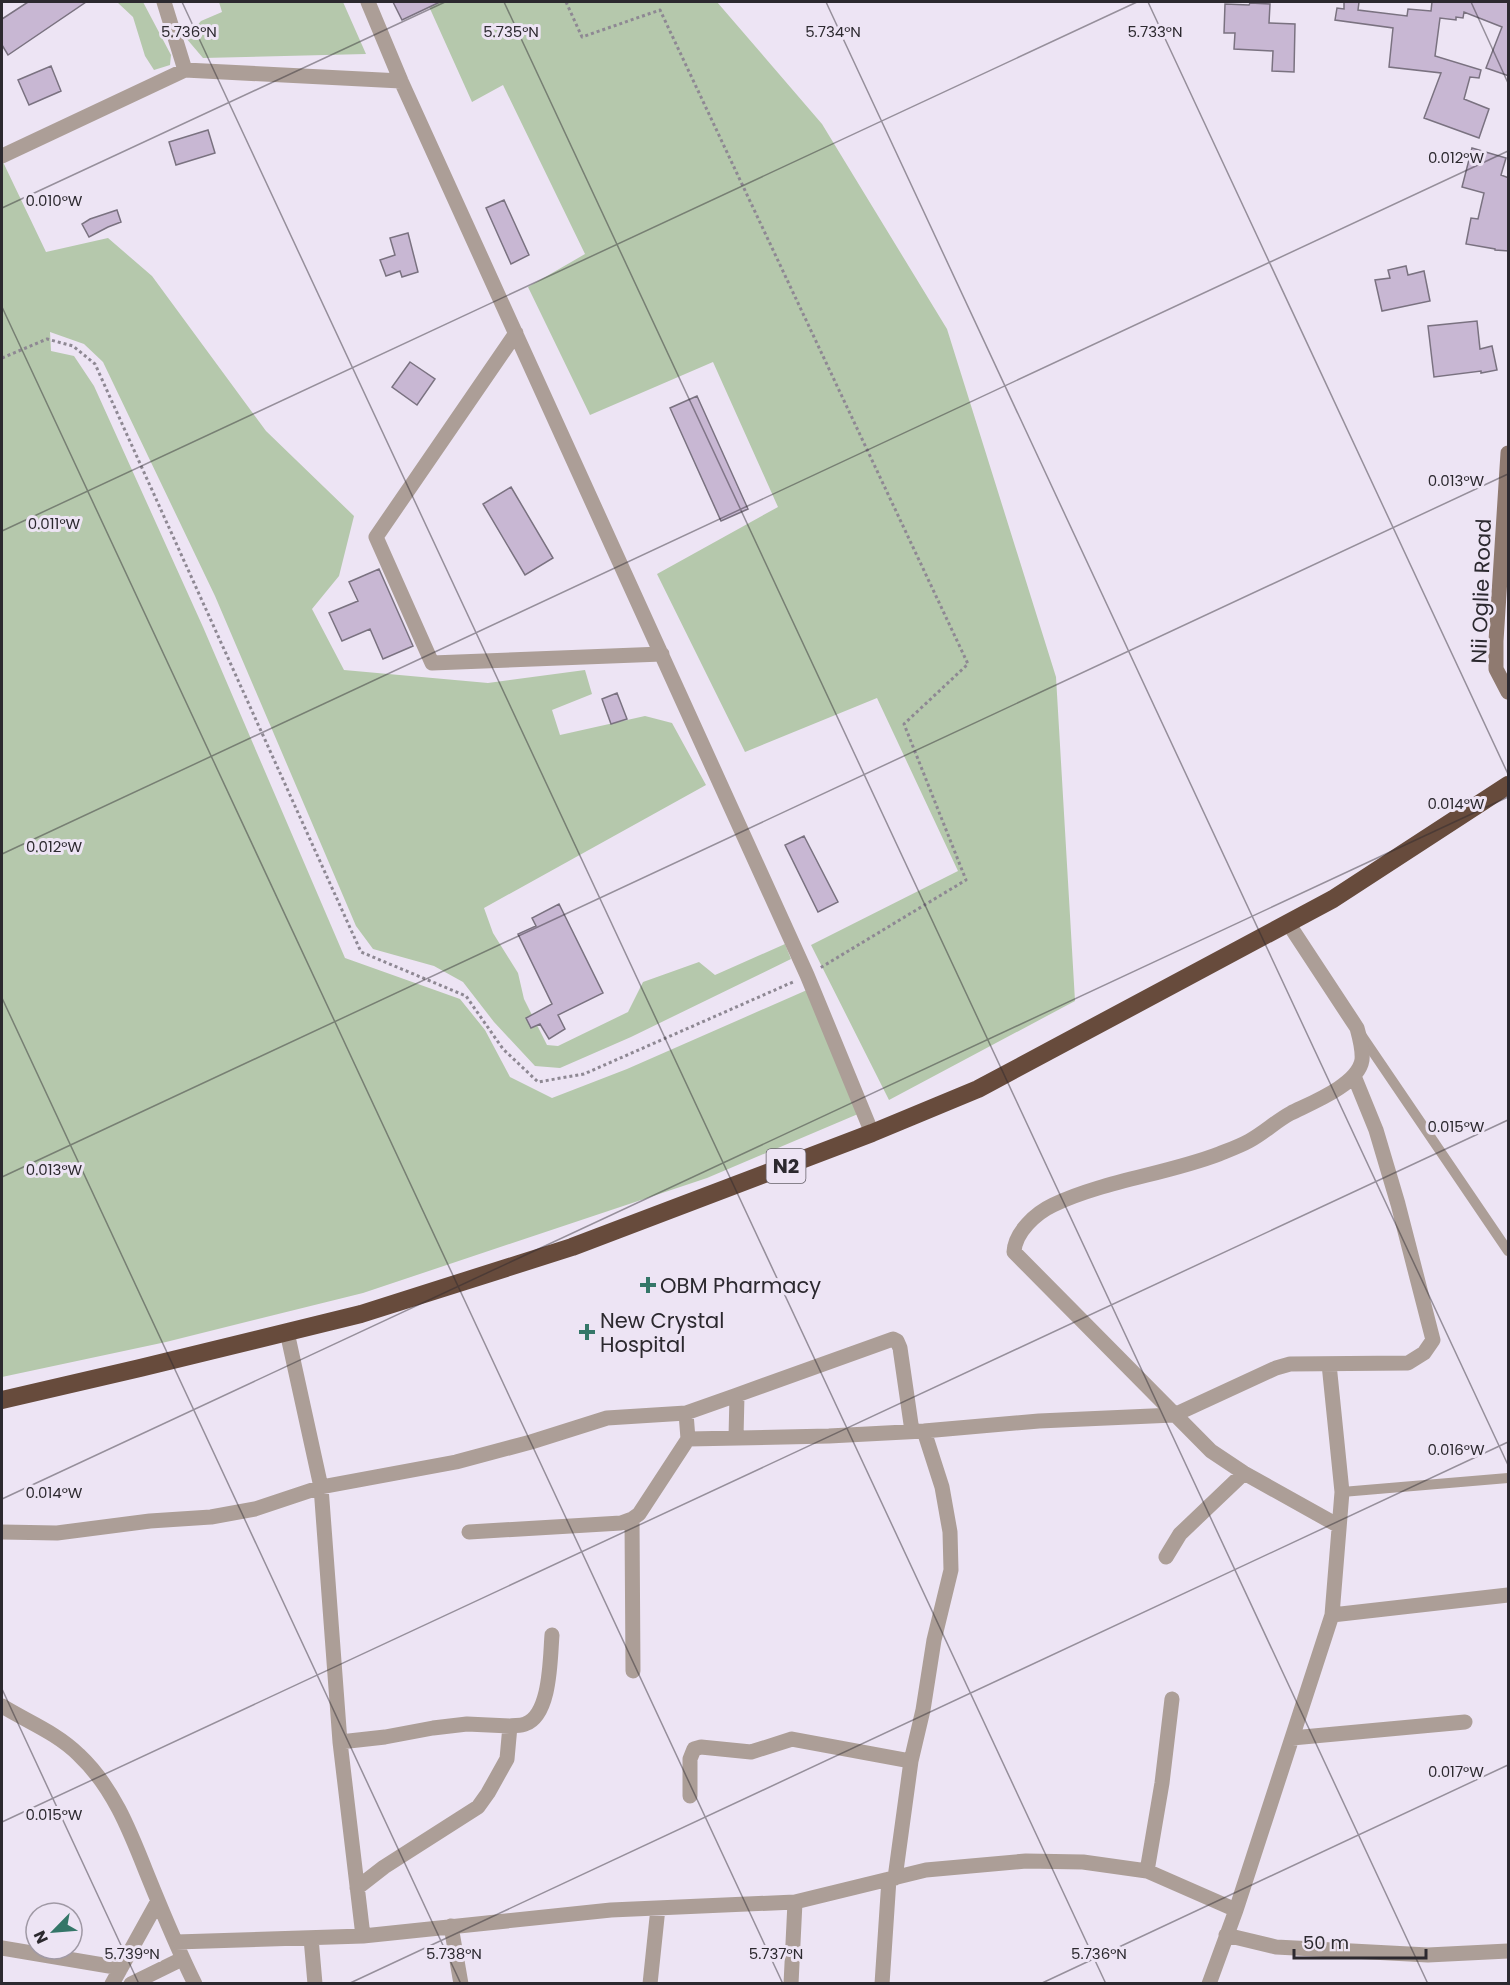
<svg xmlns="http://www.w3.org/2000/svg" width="1510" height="1985" font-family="Poppins,sans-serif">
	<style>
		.green { fill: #b5c8ac }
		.building { fill: #c8b7d3; stroke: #7a7280; stroke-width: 1.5 }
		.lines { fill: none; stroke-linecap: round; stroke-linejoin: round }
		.path { stroke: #8e8893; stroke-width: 3; stroke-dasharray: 3 3; stroke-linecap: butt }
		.lane { stroke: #ac9e97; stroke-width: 10 }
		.street { stroke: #ac9e97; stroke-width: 15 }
		.secondary { stroke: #8f7a70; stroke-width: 15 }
		.highway { stroke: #674b3c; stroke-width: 18 }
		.ticks { fill: none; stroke: #2c292f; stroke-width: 1.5; stroke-opacity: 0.45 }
		.poi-dot { fill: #347668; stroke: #ede4f4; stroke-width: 2 }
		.labels { text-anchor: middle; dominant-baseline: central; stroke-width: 6; stroke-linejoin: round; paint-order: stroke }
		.shield { fill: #ede4f4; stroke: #66616a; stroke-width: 1.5 }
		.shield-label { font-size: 20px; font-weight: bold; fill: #2c292f }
		.street-label { font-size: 21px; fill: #2c292f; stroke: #ede4f4 }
		.poi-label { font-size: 21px; fill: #2c292f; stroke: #ede4f4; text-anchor: start }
		.ticks-label { font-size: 15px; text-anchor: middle; fill: #2c292f; stroke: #ede4f4; stroke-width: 6; stroke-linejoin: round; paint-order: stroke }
	</style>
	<rect width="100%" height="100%" fill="#ede4f4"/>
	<path class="green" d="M117 2H143L171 55 170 65 154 70 145 56 133 17Z
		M219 2H343L366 54 203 58 186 38 201 21 222 12Z
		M427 2H717L822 124 947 329 1056 677 1075 1001 889 1100 811 945 958 871 877 698 745 752 657 574 778 507 713 362 590 415 528 287 585 254 503 85 472 102Z
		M3 162 46 252 108 238 152 276 266 431 354 516 339 576 312 609 344 670 488 683 585 670 592 694 552 710 560 735 645 716 672 723 706 785 484 908 493 933 518 973 524 999 547 1045 558 1046 628 1012 643 982 699 962 715 975 785 944 791 959 631 1037 560 1068 535 1066 494 1022 463 982 434 966 373 949 356 926 215 596 103 362 84 344 50 332 51 351 74 356 94 386 203 627 345 958 460 999 485 1030 510 1077 552 1098 627 1069 807 990 858 1114 707 1178 363 1293 166 1342 2 1377Z"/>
	<path class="building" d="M28 2H86L8 55 2 45V19Z
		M393 2H440L402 20Z
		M1344 2H1359L1358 10 1407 16 1408 9 1431 11 1432 2H1509V76L1486 68 1502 27 1464 12 1463 18 1456 17V20L1440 18 1435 56 1481 70 1479 78 1470 77 1464 99 1489 109 1479 138 1424 118 1441 73 1389 67 1393 28 1335 20 1337 8 1344 9Z
		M1250 3 1270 4 1269 23 1295 24 1294 72 1272 71 1273 51 1234 49 1235 33H1224L1225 4 1249 5Z
		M51 66 61 91 29 105 18 80Z
		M208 130 215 153 176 165 169 142Z
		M1472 148 1506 158 1501 175 1509 178V251L1495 250V249L1466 244 1471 218 1478 219 1484 193 1462 187Z
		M504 200 529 255 511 264 486 208Z
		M117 210 121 222 108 227 89 237 82 224 90 219Z
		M408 233 418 272 402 277 400 271 386 276 380 260 395 255 390 238Z
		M1406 266 1408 275 1424 271 1430 301 1382 311 1375 280 1390 278 1388 270Z
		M1477 321 1480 349 1492 346 1497 370 1481 373V371L1434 377 1428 326Z
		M410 362 435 379 417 405 392 387Z
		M697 396 748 509 721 521 670 408Z
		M511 487 553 558 525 575 483 504Z
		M379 569 413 646 383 659 370 629 342 641 329 613 358 601 349 582Z
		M617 693 627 719 611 724 602 699Z
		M804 836 838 902 818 912 785 845Z
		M559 904 603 993 558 1015 565 1029 549 1039 540 1024 531 1028 526 1018 552 1004 518 934 536 926 532 918Z"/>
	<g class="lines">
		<path class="path" d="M566 2 582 37 660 10 968 664 904 724 966 880 820 968
			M2 358 47 339 73 346 95 364 361 952 466 996 503 1049 538 1082 584 1074 793 982"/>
		<path class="lane" d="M1362 1036 1508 1251
			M1342 1492 1508 1478"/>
		<path class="street" d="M164 2 185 70
			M368 2 401 81 807 975 872 1133
			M2 156 185 70 401 81
			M516 333 376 537 432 663 662 654
			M1288 923 1357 1028C1360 1039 1363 1049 1362 1060 1358 1085 1311 1103 1291 1113 1276 1121 1264 1133 1249 1141 1240 1146 1229 1150 1219 1154 1167 1174 1103 1181 1053 1205 1036 1213 1015 1232 1014 1252L1211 1451 1244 1473 1339 1526
			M287 1332 321 1487 340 1742 363 1936
			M686 1413 737 1395
			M736 1437 737 1395 893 1339 897 1341 900 1348 912 1431
			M632 1519 633 1671
			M2 1532 57 1533 150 1521 211 1517 255 1509 321 1487 456 1462 531 1442 607 1418 686 1413 688 1439 829 1436 924 1431 1039 1421 1174 1415 1276 1368 1290 1364 1408 1363 1424 1353 1433 1340 1398 1204 1376 1130 1354 1076
			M469 1532 621 1523 632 1519 639 1514 688 1439
			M1166 1557 1180 1534 1244 1473
			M1332 1615 1508 1595
			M2 1706C28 1722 57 1733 79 1755 113 1787 130 1831 147 1874 162 1911 177 1948 195 1984
			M1292 1738 1465 1722
			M340 1742 385 1737 433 1728 467 1724 510 1726
			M690 1796V1759L694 1749 701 1747 751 1752 792 1739 911 1761
			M1147 1871 1162 1783 1172 1699
			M895 1878 911 1761 923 1710 934 1640 951 1570 950 1532 942 1487 924 1431
			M357 1888 384 1867 478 1807 488 1793 507 1759 510 1726C514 1725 521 1726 525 1724 551 1715 550 1658 552 1635
			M1236 1910 1332 1615 1342 1492 1329 1364
			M451 1926 461 1984
			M1226 1935 1276 1947 1428 1955 1508 1951
			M311 1938 315 1984
			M176 1942 363 1936 611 1910 795 1902
			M2 1948 121 1968
			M112 1984 158 1901
			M131 1984 182 1959
			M650 1984 658 1908
			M791 1984 795 1902 926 1870 1026 1861 1083 1862 1147 1871 1236 1910 1209 1984
			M882 1984 889 1879"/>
		<path class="secondary" d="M1508 453 1496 641V669L1508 692"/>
		<path class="highway" d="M2 1400 140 1368 361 1314 572 1247 872 1133 978 1089 1333 899 1508 785"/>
	</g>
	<path class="ticks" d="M182 2 1106 1984M504 2 1428 1984M826 2 1508 1465M1148 2 1508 774M1471 2 1508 83M2 208 445 2M2 307 783 1984M2 531 1137 2M2 854 1508 151M2 998 461 1984M2 1177 1508 474M2 1499 1508 797M2 1689 139 1984M2 1822 1508 1120M348 1984 1508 1442M1040 1984 1508 1765"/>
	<g class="poi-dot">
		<path d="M645 1276h6v6h6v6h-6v6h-6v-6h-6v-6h6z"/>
		<path d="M584 1323h6v6h6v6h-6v6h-6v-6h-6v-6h6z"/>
	</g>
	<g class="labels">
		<rect class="shield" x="766.5" y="1149" width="39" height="34" rx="4.5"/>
		<g class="shield-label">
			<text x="786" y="1166">N2</text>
		</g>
		<g class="street-label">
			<text transform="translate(1481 591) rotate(-88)">Nii Oglie Road</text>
		</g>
		<g class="poi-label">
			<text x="660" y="1285">OBM Pharmacy</text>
			<text x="600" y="1320">New Crystal<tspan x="600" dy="24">Hospital</tspan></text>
		</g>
	</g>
	<g class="ticks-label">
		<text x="833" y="37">5.734°N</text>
		<text x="1155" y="37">5.733°N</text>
		<text x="189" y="37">5.736°N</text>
		<text x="511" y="37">5.735°N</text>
		<text x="1456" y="163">0.012°W</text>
		<text x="54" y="206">0.010°W</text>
		<text x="1456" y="486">0.013°W</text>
		<text x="54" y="529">0.011°W</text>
		<text x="1456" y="809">0.014°W</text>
		<text x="54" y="852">0.012°W</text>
		<text x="1456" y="1132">0.015°W</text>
		<text x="54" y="1175">0.013°W</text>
		<text x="1456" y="1455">0.016°W</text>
		<text x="54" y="1498">0.014°W</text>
		<text x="1456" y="1777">0.017°W</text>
		<text x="54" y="1820">0.015°W</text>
		<text x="132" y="1959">5.739°N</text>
		<text x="454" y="1959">5.738°N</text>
		<text x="776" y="1959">5.737°N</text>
		<text x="1099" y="1959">5.736°N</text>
	</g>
	<rect width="1510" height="1985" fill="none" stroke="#2c292f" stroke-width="6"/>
	<g transform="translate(54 1931) rotate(245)"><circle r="28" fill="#ede4f4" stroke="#a099a5" stroke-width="1.5"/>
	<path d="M0-4.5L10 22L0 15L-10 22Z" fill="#347668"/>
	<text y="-9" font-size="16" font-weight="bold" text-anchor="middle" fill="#2c292f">N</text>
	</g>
	<path d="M1294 1949v9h132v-9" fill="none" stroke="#2c292f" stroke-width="3"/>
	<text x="1303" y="1949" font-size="18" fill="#2c292f" stroke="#ede4f4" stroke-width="4.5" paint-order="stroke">50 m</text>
</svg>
